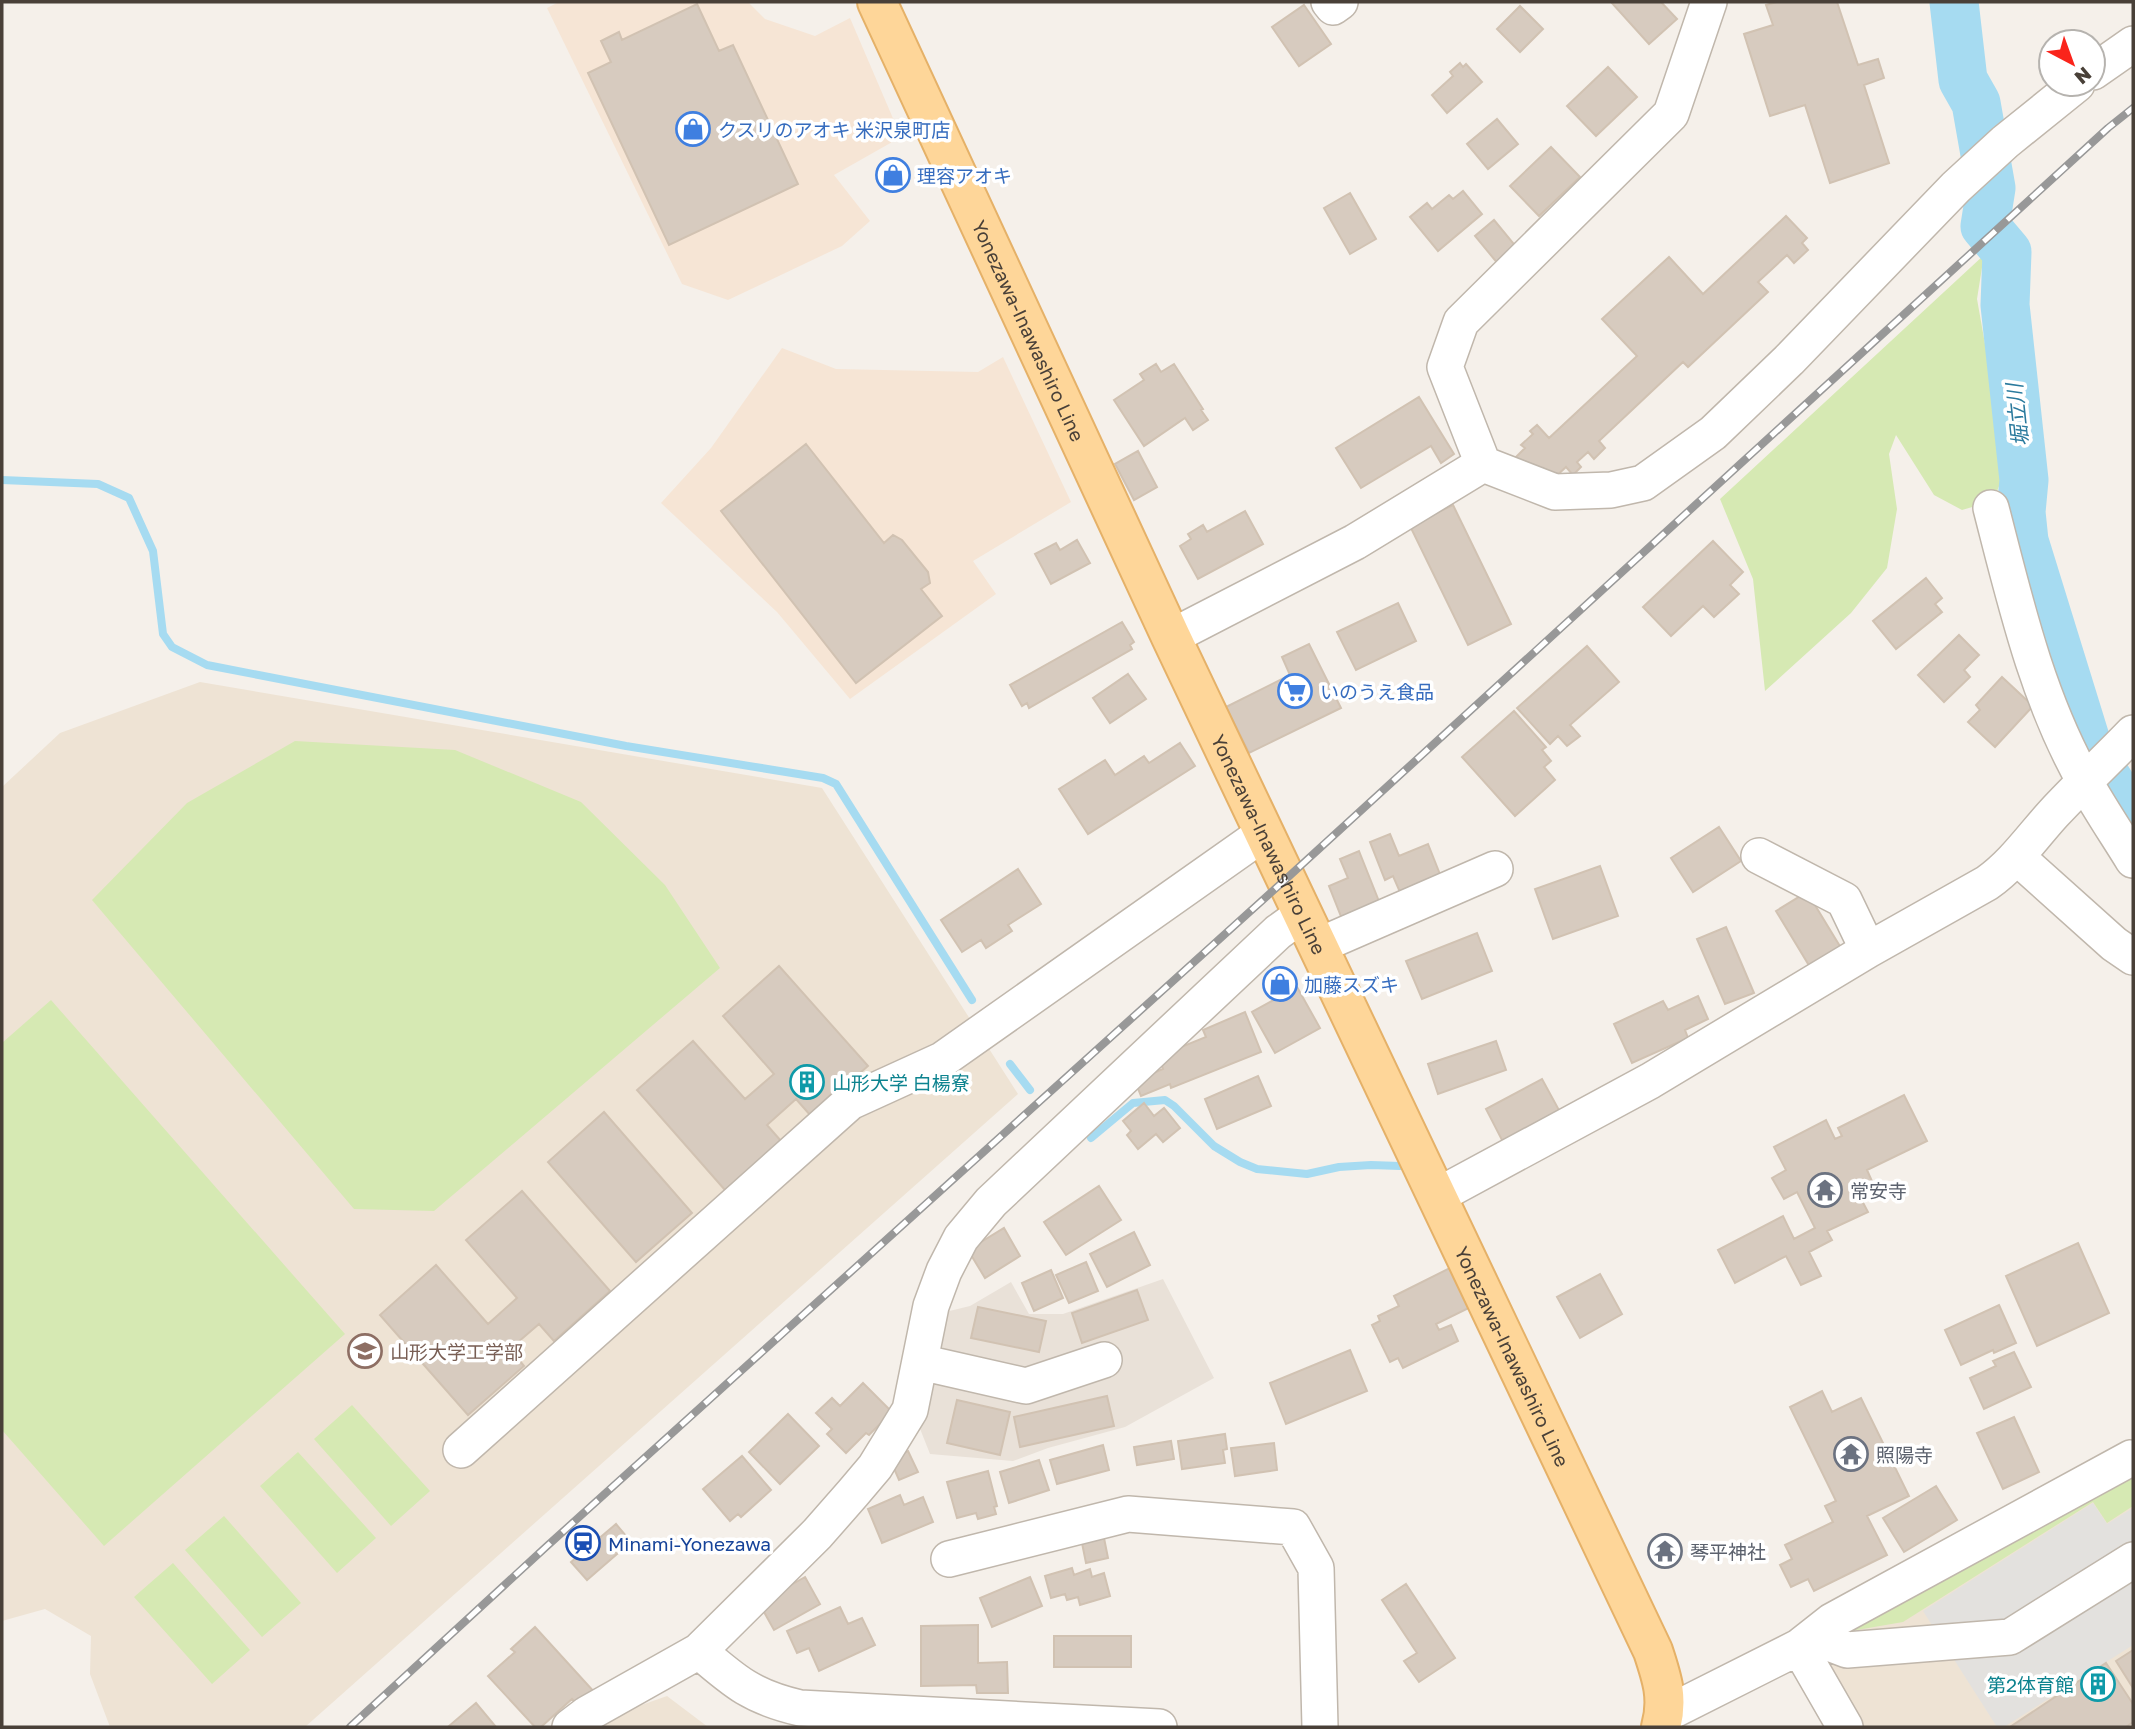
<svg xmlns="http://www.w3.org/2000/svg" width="2135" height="1729" font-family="'Golos Text','Noto Sans JP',sans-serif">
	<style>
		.residential { fill: #e9e1d8 }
		.commercial { fill: #f6e5d5 }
		.education { fill: #eee3d4 }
		.green { fill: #d6e9b3 }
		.parking { fill: #e3e1de }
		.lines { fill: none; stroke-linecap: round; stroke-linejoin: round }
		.stream { stroke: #a6dbf1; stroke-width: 8 }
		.river { stroke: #a6dbf1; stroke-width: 49 }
		.building { fill: #d7cbbf; stroke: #d1c2b2; stroke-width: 2 }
		.minor-casing { stroke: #c0b7ac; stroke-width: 38 }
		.major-casing { stroke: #e5b168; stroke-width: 42 }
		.minor { stroke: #fff; stroke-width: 35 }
		.major { stroke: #fed699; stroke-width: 38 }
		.rail-casing { stroke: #989898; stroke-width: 8 }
		.rail { stroke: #fff; stroke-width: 5; stroke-dasharray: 16; stroke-linecap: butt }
		.labels { text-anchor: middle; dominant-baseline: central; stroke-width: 7; stroke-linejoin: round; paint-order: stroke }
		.shop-label { font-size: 19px; fill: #366cbe; stroke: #fff; text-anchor: start }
		.street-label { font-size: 19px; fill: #494038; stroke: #fff }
		.culture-label { font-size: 19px; fill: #0d838f; stroke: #fff; text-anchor: start }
		.worship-label { font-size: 19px; fill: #5b616d; stroke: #fff; text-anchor: start }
		.education-label { font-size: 19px; fill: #785e54; stroke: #fff; text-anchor: start }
		.transit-label { font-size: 19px; fill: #164399; stroke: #fff; text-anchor: start }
		.water-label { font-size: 21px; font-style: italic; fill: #2a7a9d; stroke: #fff }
	</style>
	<rect width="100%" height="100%" fill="#f5f0ea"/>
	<path class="residential" d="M1163 1279 1214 1378 1125 1427 1048 1448 1013 1461 930 1454 913 1411 933 1315 970 1306 1011 1282 1029 1314H1063Z"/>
	<path class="commercial" d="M559 2H748L765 19 815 36 850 18 901 137 834 175 870 221 842 246 728 300 682 284 547 8Z
		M782 348 836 369 978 372 1003 357 1071 502 973 561 996 594 850 699 777 612 661 503 711 448Z"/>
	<path class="education" d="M200 682 822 788 1018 1094 305 1727H110L90 1674 91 1636 45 1609 2 1621V787L60 733Z
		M2133 1475V1727H1864L1820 1656 1833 1638Z
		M667 1696 708 1727H589L599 1720Z"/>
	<path class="green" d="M1984 255 1977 299 1993 389 2010 459 1993 501 1962 510 1934 495 1896 435 1889 454 1897 509 1887 568 1851 613 1765 691 1753 579 1720 499Z
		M295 741 455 750 581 802 665 885 720 968 434 1211 354 1209 92 900 187 803Z
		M51 1000 345 1334 104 1546 2 1430V1043Z
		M352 1405 430 1491 391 1526 314 1439Z
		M298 1452 376 1538 337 1573 260 1486Z
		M2126 1471 2133 1477V1506L2107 1523 2093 1502 1903 1622 1851 1631Z
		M224 1516 301 1603 262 1637 185 1550Z
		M173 1563 250 1650 212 1684 134 1597Z"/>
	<path class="parking" d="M2093 1503 2107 1524 2133 1508V1645L2004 1727H1997L1923 1611Z"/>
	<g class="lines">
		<path class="stream" d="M2 480 98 484 129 498 153 551 163 634 172 647 207 665 626 746 823 778 836 784 972 1000
			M1010 1064 1030 1090
			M1091 1138 1133 1103 1165 1100 1174 1106 1214 1146 1240 1162 1257 1169 1307 1174 1339 1167 1371 1165 1400 1166"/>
		<path class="river" d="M1954 2 1963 80 1976 103 1991 188 1985 226 2007 252 2005 305 2024 480 2021 512 2024 541 2088 748 2133 820"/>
	</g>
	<path class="building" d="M1611 2H1661L1677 19 1649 44Z
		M1777 2H1837L1858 65 1878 59 1884 78 1864 85 1889 163 1830 183 1805 105 1770 116 1744 34 1773 25 1766 5Z
		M697 4 719 51 733 45 798 184 669 245 588 73 611 62 601 41 619 32 622 40Z
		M1304 5 1331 44 1299 66 1272 27Z
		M1520 6 1543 29 1520 52 1497 29Z
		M1460 63 1463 67 1466 64 1482 82 1447 113 1432 95 1453 76 1450 72Z
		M1608 67 1637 97 1596 136 1567 106Z
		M1497 119 1518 144 1488 169 1467 144Z
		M1551 147 1580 177 1539 216 1510 186Z
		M1463 191 1482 214 1438 251 1410 217 1427 203 1432 209 1449 195 1453 199Z
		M1350 193 1376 239 1350 254 1324 208Z
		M1786 216 1807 238 1802 243 1808 250 1794 263 1787 255 1758 282 1768 292 1688 367 1683 362 1599 441 1605 448 1594 459 1588 452 1577 462 1581 467 1573 475 1566 467 1553 479 1543 468 1534 477 1515 458 1525 448 1521 445 1533 434 1530 431 1537 425 1549 438 1637 356 1602 319 1669 257 1703 294Z
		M1494 220 1518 249 1499 265 1475 236Z
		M1156 364 1161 372 1174 364 1203 409 1201 410 1208 420 1193 430 1185 418 1144 446 1114 400 1144 380 1140 374Z
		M1419 397 1454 454 1441 463 1431 446 1361 488 1336 448Z
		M806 444 884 543 893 535 902 540 928 572 930 583 921 589 942 616 856 683 721 511Z
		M1138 451 1157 487 1134 500 1115 464Z
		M1453 505 1511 624 1468 645 1410 526Z
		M1245 511 1263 544 1198 579 1180 546 1191 539 1188 534 1203 525 1207 532Z
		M1077 540 1090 563 1051 584 1035 554 1056 543 1060 550Z
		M1713 541 1743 572 1730 585 1739 594 1714 617 1703 606 1671 636 1643 607Z
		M1926 578 1942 598 1935 604 1942 612 1896 649 1873 621Z
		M1398 603 1416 641 1356 670 1337 632Z
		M1122 622 1134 642 1130 645 1132 649 1029 708 1027 703 1022 706 1010 685Z
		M1959 635 1979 655 1964 670 1970 677 1944 702 1918 675Z
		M1309 644 1341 708 1249 753 1226 707 1290 675 1282 657Z
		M1587 646 1619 682 1570 725 1580 736 1567 746 1558 736 1550 744 1517 708Z
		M1128 674 1146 699 1110 723 1093 698Z
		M2002 677 2033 706 1995 747 1968 722 1980 710 1976 705Z
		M1514 711 1546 747 1542 750 1551 761 1544 767 1555 780 1515 816 1462 757Z
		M1180 743 1195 766 1088 834 1059 789 1105 760 1115 775 1144 756 1149 763Z
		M1719 827 1741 861 1693 892 1671 858Z
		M1390 834 1399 856 1428 844 1443 882 1403 899 1393 876 1385 880 1370 842Z
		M1359 851 1382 909 1344 924 1329 886 1348 878 1340 859Z
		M1600 866 1618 916 1553 939 1535 889Z
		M1018 869 1041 904 1008 925 1012 931 986 948 981 940 962 952 941 920Z
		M1807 892 1841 948 1810 967 1776 911Z
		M1726 927 1754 993 1725 1004 1697 939Z
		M1477 933 1492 971 1422 999 1406 961Z
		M779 966 868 1066 811 1116 796 1099 767 1125 781 1141 725 1190 637 1090 693 1041 745 1099 774 1074 723 1016Z
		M1297 987 1320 1028 1275 1053 1252 1012Z
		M1698 996 1708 1019 1685 1030 1688 1038 1632 1063 1614 1024 1663 1001 1668 1010Z
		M1245 1012 1261 1052 1171 1088 1170 1084 1141 1096 1135 1081 1163 1069 1159 1056 1206 1037 1203 1030Z
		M1496 1041 1506 1070 1438 1094 1428 1064Z
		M1258 1076 1271 1106 1217 1129 1205 1099Z
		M1542 1079 1560 1112 1503 1142 1486 1109Z
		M1904 1095 1927 1141 1867 1170 1875 1188 1859 1195 1868 1212 1827 1231 1832 1240 1809 1252 1821 1276 1801 1285 1786 1256 1735 1283 1718 1250 1783 1216 1794 1239 1815 1228 1797 1192 1784 1199 1772 1178 1786 1170 1774 1147 1826 1120 1835 1139 1842 1136 1838 1128Z
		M1144 1103 1154 1116 1164 1108 1180 1128 1163 1142 1156 1134 1138 1149 1127 1135 1131 1131 1123 1121Z
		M604 1112 692 1213 636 1262 548 1162Z
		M1099 1186 1121 1220 1066 1255 1044 1222Z
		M522 1191 610 1291 554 1341 539 1324 510 1349 524 1366 468 1415 380 1315 436 1265 488 1324 517 1298 466 1240Z
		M1004 1228 1020 1256 985 1278 968 1250Z
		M1134 1232 1150 1265 1107 1287 1090 1254Z
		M2078 1243 2109 1313 2037 1346 2006 1276Z
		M1086 1262 1098 1291 1069 1303 1056 1275Z
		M1450 1268 1481 1302 1436 1324 1439 1330 1451 1325 1458 1341 1403 1368 1398 1358 1390 1362 1372 1325 1380 1321 1378 1316 1399 1306 1394 1296Z
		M1051 1270 1063 1298 1034 1311 1022 1283Z
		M1600 1274 1622 1314 1580 1338 1557 1297Z
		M1137 1290 1148 1320 1082 1343 1072 1313Z
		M1999 1305 2016 1343 1994 1353 1993 1350 1961 1365 1945 1330Z
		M978 1307 1046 1321 1039 1352 971 1338Z
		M1350 1350 1367 1391 1286 1424 1270 1383Z
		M2014 1352 2031 1387 1984 1409 1970 1378 1996 1366 1993 1361Z
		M863 1383 892 1412 869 1435 866 1433 846 1453 827 1434 832 1429 816 1413 832 1398 840 1406Z
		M1822 1391 1832 1412 1861 1398 1909 1496 1867 1516 1887 1555 1814 1591 1808 1579 1791 1587 1780 1565 1792 1559 1785 1545 1833 1522 1825 1506 1836 1501 1790 1407Z
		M1107 1396 1114 1426 1020 1447 1014 1417Z
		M957 1400 1010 1412 1000 1455 947 1443Z
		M788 1414 819 1446 780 1484 749 1452Z
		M2014 1417 2039 1472 2003 1489 1977 1433Z
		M1225 1434 1227 1449 1223 1450 1225 1463 1182 1469 1178 1441Z
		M1171 1441 1174 1459 1137 1465 1134 1447Z
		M1274 1443 1277 1470 1235 1476 1231 1448Z
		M1103 1445 1109 1470 1057 1484 1050 1460Z
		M908 1451 918 1472 899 1480 890 1459Z
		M742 1456 771 1490 741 1517 738 1514 730 1521 703 1489Z
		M1039 1460 1049 1490 1009 1503 1000 1472Z
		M988 1471 997 1506 994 1507 996 1514 978 1519 976 1513 957 1518 947 1482Z
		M1936 1486 1957 1520 1904 1552 1883 1518Z
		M900 1495 904 1505 923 1497 933 1522 882 1543 868 1509Z
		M616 1524 631 1542 587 1580 571 1562Z
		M1104 1538 1108 1558 1086 1563 1082 1543Z
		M1072 1568 1074 1575 1090 1569 1092 1577 1104 1573 1110 1596 1080 1605 1078 1597 1067 1600 1065 1594 1051 1598 1045 1576Z
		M805 1577 820 1604 774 1630 759 1603Z
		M1030 1577 1042 1606 992 1627 980 1598Z
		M1406 1584 1455 1658 1419 1682 1404 1661 1417 1653 1382 1600Z
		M840 1607 848 1624 862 1618 875 1645 819 1671 809 1648 797 1653 787 1631Z
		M978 1625V1663L1007 1662 1008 1693H977L976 1685 921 1686V1626Z
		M535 1627 596 1694 581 1708 572 1699 541 1727H535L488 1676 515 1652 511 1649Z
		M1054 1636H1131V1667H1054Z
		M2133 1650V1688L2116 1661Z
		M2106 1663 2133 1704V1722L2126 1727H2010Z
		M476 1703 496 1727H450L449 1726Z"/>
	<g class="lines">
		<g class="minor-casing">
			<path id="minor" d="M1329 2 1333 7 1340 2
				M1709 2 1671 114 1461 322 1445 367 1483 464 1555 492 1611 490 1643 483 1713 433 1789 360 1956 187 2005 142 2077 84
				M2093 72 2133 44
				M1991 508C2015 601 2037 698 2085 782 2100 809 2117 834 2133 860
				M1171 637 1355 542 1483 464
				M1759 856 1844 900 1868 950
				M2017 857 2114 944 2133 957
				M1318 946 1495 869
				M1437 1196 1650 1081 1868 950 1987 883C2014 864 2032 837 2054 813 2080 785 2107 760 2133 733
				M920 1362 1026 1386 1104 1360
				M461 1450 850 1102 942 1060 1264 833
				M949 1559 1128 1514 1293 1527 1316 1568 1320 1727
				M1813 1637 1847 1650 2010 1637 2133 1560
				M1799 1647 1845 1727
				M699 1651C735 1682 752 1697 800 1708L1159 1727
				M1664 1715 1799 1647 1832 1621 2131 1458
				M570 1727 587 1714 699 1651 817 1534 853 1493 875 1467 910 1410 931 1306 944 1271 961 1238 991 1202 1278 932 1303 914"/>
		</g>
		<g class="major-casing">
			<g id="major">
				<path id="s1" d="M877 2 1171 637 1653 1651C1662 1678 1669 1699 1661 1727"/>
			</g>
		</g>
		<use href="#minor" class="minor"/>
		<use href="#major" class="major"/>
		<g class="rail-casing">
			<path id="rail" d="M350 1727 547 1546 1286 879 2108 128 2133 108"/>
		</g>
		<use href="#rail" class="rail"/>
	</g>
	<defs>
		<g id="shop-ring" transform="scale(1.75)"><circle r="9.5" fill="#fff" stroke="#3f7fe0" stroke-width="1.5"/><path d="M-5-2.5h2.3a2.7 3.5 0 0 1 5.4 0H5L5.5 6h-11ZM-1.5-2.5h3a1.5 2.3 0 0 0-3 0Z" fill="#3f7fe0"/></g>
		<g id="supermarket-ring" transform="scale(1.75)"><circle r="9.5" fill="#fff" stroke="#3f7fe0" stroke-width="1.5"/><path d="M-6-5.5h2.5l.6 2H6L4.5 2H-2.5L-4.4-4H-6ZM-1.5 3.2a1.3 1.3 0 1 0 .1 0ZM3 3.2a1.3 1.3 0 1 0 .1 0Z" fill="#3f7fe0"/></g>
		<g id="building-ring" transform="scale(1.75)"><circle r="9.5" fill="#fff" stroke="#0f9aa8" stroke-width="1.5"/><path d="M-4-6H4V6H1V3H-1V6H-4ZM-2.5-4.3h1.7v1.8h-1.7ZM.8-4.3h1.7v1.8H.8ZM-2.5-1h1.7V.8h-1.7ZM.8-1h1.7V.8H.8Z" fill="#0f9aa8"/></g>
		<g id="temple-ring" transform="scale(1.75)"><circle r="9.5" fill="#fff" stroke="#6b7280" stroke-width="1.5"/><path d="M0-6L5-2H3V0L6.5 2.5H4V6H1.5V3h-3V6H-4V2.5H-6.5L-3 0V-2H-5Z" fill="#6b7280"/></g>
		<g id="university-ring" transform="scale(1.75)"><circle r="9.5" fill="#fff" stroke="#8d6e63" stroke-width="1.5"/><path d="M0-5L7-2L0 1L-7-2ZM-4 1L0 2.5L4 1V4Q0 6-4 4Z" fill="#8d6e63"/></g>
		<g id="station-ring" transform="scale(1.75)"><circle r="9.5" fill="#fff" stroke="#1a4fb4" stroke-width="1.5"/><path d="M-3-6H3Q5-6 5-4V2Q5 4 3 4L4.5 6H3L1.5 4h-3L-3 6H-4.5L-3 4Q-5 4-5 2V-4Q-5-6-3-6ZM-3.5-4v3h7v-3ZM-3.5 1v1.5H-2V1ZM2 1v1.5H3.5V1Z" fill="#1a4fb4"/></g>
	</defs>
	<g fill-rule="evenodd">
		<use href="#shop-ring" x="693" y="129"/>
		<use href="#shop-ring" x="893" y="175"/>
		<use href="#supermarket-ring" x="1295" y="691"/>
		<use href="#shop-ring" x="1280" y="984"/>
		<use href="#building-ring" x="807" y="1082"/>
		<use href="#temple-ring" x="1825" y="1190"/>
		<use href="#university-ring" x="365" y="1351"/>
		<use href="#temple-ring" x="1851" y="1454"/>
		<use href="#station-ring" x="583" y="1543"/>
		<use href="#temple-ring" x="1665" y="1551"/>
		<use href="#building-ring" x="2098" y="1684"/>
	</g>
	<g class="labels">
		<g class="shop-label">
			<text x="718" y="129">クスリのアオキ 米沢泉町店</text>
			<text x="917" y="175">理容アオキ</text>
			<text x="1320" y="691">いのうえ食品</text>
			<text x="1304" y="984">加藤スズキ</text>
		</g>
		<g class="street-label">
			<text stroke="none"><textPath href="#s1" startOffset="362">Yonezawa-Inawashiro Line</textPath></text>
			<text stroke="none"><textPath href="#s1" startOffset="929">Yonezawa-Inawashiro Line</textPath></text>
			<text stroke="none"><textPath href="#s1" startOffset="1496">Yonezawa-Inawashiro Line</textPath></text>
		</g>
		<g class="culture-label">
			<text x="832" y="1082">山形大学 白楊寮</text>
			<text x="2074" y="1684" text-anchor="end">第2体育館</text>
		</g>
		<g class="worship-label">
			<text x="1850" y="1190">常安寺</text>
			<text x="1876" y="1454">照陽寺</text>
			<text x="1690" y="1551">琴平神社</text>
		</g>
		<g class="education-label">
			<text x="390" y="1351">山形大学工学部</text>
		</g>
		<g class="transit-label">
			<text x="608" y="1543">Minami-Yonezawa</text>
		</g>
		<g class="water-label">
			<text transform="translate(2017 415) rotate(-96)">堀立川</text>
		</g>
	</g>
	<rect width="2135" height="1729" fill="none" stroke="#494038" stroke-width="7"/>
	<g transform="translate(2072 63) rotate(139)"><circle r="33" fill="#ffffff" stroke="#b6b3af" stroke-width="2"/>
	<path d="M0-5L12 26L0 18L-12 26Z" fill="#fa241b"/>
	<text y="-10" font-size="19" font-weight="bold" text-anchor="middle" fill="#494038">N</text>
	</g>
</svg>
